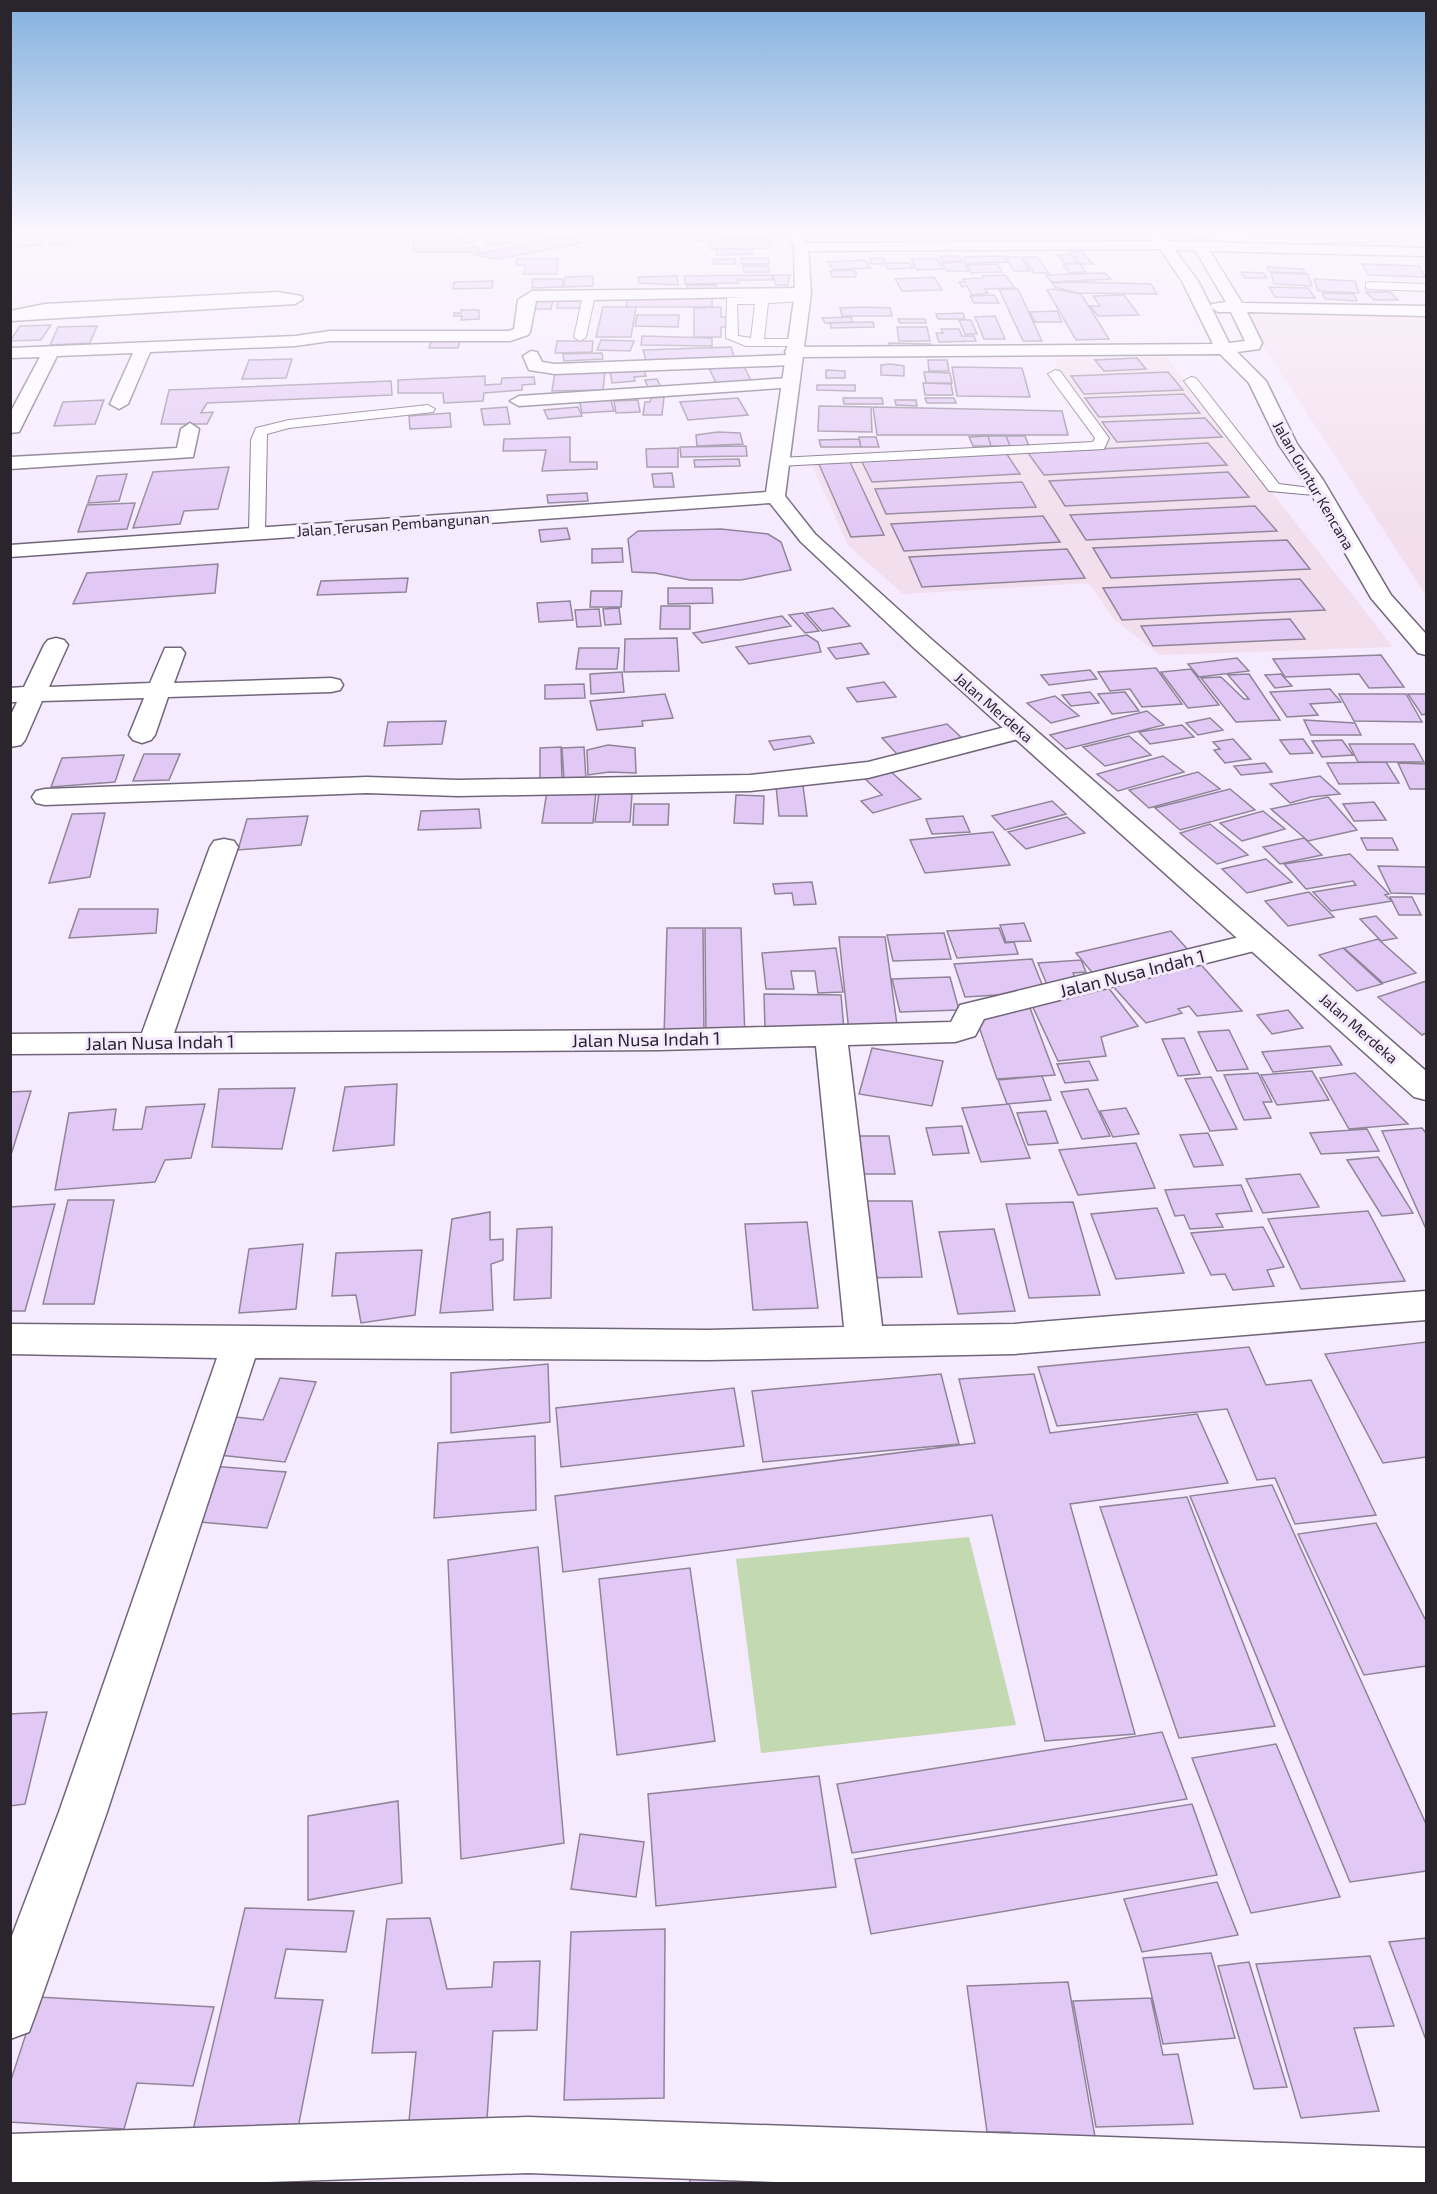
<svg xmlns="http://www.w3.org/2000/svg" width="1437" height="2194" font-family="'Exo 2',sans-serif">
	<style>
		.commercial { fill: #f2deed }
		.green { fill: #c3d9b2 }
		.building { fill: #e2c8f5; stroke: #908598; stroke-width: 1.5 }
		.lines { fill: none; stroke-linecap: round; stroke-linejoin: round }
		.lane-casing { stroke: #716679; stroke-width: 2 }
		.street-casing { stroke: #716679; stroke-width: 3 }
		.secondary-casing { stroke: #716679; stroke-width: 3 }
		.lane { fill: #fff; fill-rule: evenodd }
		.street { fill: #fff; fill-rule: evenodd }
		.secondary { fill: #fff; fill-rule: evenodd }
		.labels { text-anchor: middle; dominant-baseline: central; stroke-width: 6; stroke-linejoin: round; paint-order: stroke }
		.far-street-label { font-size: 15px; fill: #2a252d; stroke: #f6eaff }
		.street-label { font-size: 18px; fill: #2a252d; stroke: #f6eaff }
	</style>
	<rect width="100%" height="100%" fill="#f6eaff"/>
	<path class="commercial" d="M1241 312 1426 313V596L1411 572Z
		M1166 357 1393 647 1160 655 1113 618 1089 583 903 594 848 545 809 459 1104 443 1053 359Z"/>
	<path class="green" d="M969 1537 1016 1725 761 1753 736 1559Z"/>
	<path class="building" d="M681 228H761L765 239 694 241 691 232H682Z
		M816 228H900L903 236 819 237Z
		M902 228H924L927 236H905Z
		M925 228H945L948 236H928Z
		M945 228H966L969 236H949Z
		M969 228H989L993 234 973 235Z
		M991 228H1011L1015 234 995 235Z
		M74 230 68 244H48L52 231Z
		M47 231 41 245 17 247 21 232Z
		M456 233 457 237H464L465 243 472 242 473 248 478 247 479 252H414L412 235Z
		M512 234 514 243 486 244 484 236Z
		M565 236 581 243 499 259 473 255Z
		M770 241 772 248 710 249 709 242Z
		M716 249H751L753 254 717 255Z
		M1071 252H1082L1093 264H1081Z
		M1070 254 1077 263H1065L1058 255Z
		M940 256H959L962 261 943 262Z
		M1003 256 1007 262 967 263 964 257Z
		M1005 257H1021L1030 271H1014Z
		M1023 257H1037L1049 273H1034Z
		M741 258H769V264H741Z
		M870 258H884L885 264H871Z
		M517 259H558L556 274H524L526 265H516Z
		M713 259H735L736 264H714Z
		M911 259H937L943 269 917 270Z
		M865 260 871 268 833 270 828 262Z
		M964 262 969 271H947L942 263Z
		M885 263H910L913 268 888 269Z
		M998 264 1002 272 971 273 967 265Z
		M1063 264H1080L1086 272 1069 273Z
		M1362 264 1419 266 1425 277 1368 275Z
		M743 266H768L769 272H744Z
		M1267 267 1303 269 1305 273 1269 272Z
		M852 270 857 273 855 277H832L830 271Z
		M1241 272 1263 273 1267 278H1245Z
		M1105 273 1111 279 1051 282 1046 275Z
		M1271 273 1308 274 1312 286 1274 284Z
		M772 275 773 280H738V283L685 284V276Z
		M773 275H790L788 285H776Z
		M1005 275 1015 288 985 289 988 293 972 295 967 286 962 287 959 282H965L963 279 983 278 982 276Z
		M593 276V286L564 287 565 277Z
		M677 276 678 285 639 283 638 277Z
		M934 277 942 290 902 291 895 279Z
		M533 279H563L562 287 532 288Z
		M1314 279 1355 281 1359 293 1318 291Z
		M493 281 492 288 453 289 454 282Z
		M1080 282 1151 284 1157 294 1077 293 1055 287 1052 283Z
		M687 285H716L717 292H688Z
		M1269 287 1308 288 1315 298 1275 297Z
		M999 289H1018L1042 341H1023Z
		M1054 289 1081 294 1109 339 1076 340 1047 290Z
		M1366 292H1390L1398 300H1374Z
		M1322 293 1354 294 1357 301 1325 299Z
		M994 295 999 303H974L970 296Z
		M1124 295 1139 315 1098 316 1090 306H1100L1093 296Z
		M559 297H586L584 308H557Z
		M643 298H712V307H626L627 300Z
		M530 299H553L551 309H527Z
		M603 307H636L631 337H596Z
		M721 307V317H731L732 327H721V337H694V308Z
		M864 307 890 308 892 316H842L840 308Z
		M461 310H479V319L461 320 462 316H454V313H461Z
		M1057 311 1062 322H1035L1030 312Z
		M963 313 965 319H938L936 314Z
		M637 315H679L678 327 635 326Z
		M995 316 1005 339H984L975 317Z
		M851 317 853 322 825 323 822 318Z
		M898 319H925L926 323H900Z
		M959 320H971L977 334H965Z
		M873 322 874 327 831 328 830 323Z
		M51 325 41 340 10 341 20 326Z
		M97 326 90 343 50 345 58 327Z
		M897 327H927L930 341H899Z
		M941 329H959L962 336H974L976 341 939 342 936 333H943Z
		M642 336 712 338V346L641 345Z
		M432 339H453L452 341H460L458 348H429Z
		M601 340 634 341 630 351 597 350Z
		M557 341H593L592 352 555 353Z
		M889 343 931 344 933 349H891Z
		M731 347 734 357 646 360 643 350Z
		M602 353 603 359 564 361 563 354Z
		M1137 358 1146 369 1104 371 1095 360Z
		M292 359 286 378 242 379 249 360Z
		M928 360H947L949 371H929Z
		M743 364 752 383 717 385 708 366Z
		M891 364 904 366V376L881 375V365Z
		M952 367 1022 368 1030 397 957 396Z
		M643 368 646 376 634 377 635 381 612 383 610 370Z
		M826 370 845 371V378H826Z
		M555 372H605L603 390 552 391Z
		M924 372 950 373 952 383H926Z
		M1168 372 1183 390 1084 394 1071 376Z
		M485 376V385L501 384 502 378 534 377 535 384 522 385V390L484 393 483 401 444 403 443 393H398V380Z
		M657 379 662 389 649 390 645 380Z
		M391 381 392 395 207 403 201 413 213 412 207 424H161L169 390Z
		M923 383 951 384 953 395H925Z
		M817 385H855V391L817 390Z
		M1184 394 1200 413 1099 417 1085 398Z
		M610 397 614 411 582 413 579 399Z
		M664 397 662 415H643L645 402H650L651 398Z
		M738 398 748 415 688 420 680 402Z
		M843 398H882L883 404H844Z
		M925 398H954L956 403H927Z
		M104 400 95 424 54 426 63 402Z
		M638 400 640 412 616 413 614 401Z
		M895 400H916L917 406 896 405Z
		M819 406 871 407 872 432 818 431Z
		M507 407 510 424 484 425 481 409Z
		M578 407 582 416 548 419 544 410Z
		M873 407 1062 411 1068 435H877Z
		M450 413 451 427 410 429 409 416Z
		M1205 418 1222 437 1117 442 1102 422Z
		M718 432 740 433 743 444 697 446 696 435Z
		M988 436H1006L1010 446H991Z
		M988 436 991 446H973L969 437Z
		M1006 436H1025L1029 446H1010Z
		M570 437V462H597V469L542 471 546 450 503 451 504 439Z
		M859 437H876L879 447H861Z
		M859 439 861 447H821L819 440Z
		M1208 443 1227 465 1044 475 1028 453Z
		M746 446 747 456 681 457 680 447Z
		M678 448V467H647L646 449Z
		M1006 453 1020 474 872 482 861 460Z
		M739 459 740 466 695 467 694 460Z
		M849 460 884 535 851 537 818 462Z
		M229 467 218 509 184 511 180 524 133 528 153 472Z
		M1228 472 1249 497 1065 506 1049 481Z
		M672 473 674 487H654L652 474Z
		M127 474 119 501 88 503 97 476Z
		M1022 482 1036 507 886 514 875 489Z
		M587 493 588 501 548 503 547 495Z
		M135 503 127 529 78 532 87 505Z
		M1255 506 1277 531 1086 540 1070 515Z
		M1043 516 1060 542 904 551 891 524Z
		M567 528 570 539 541 542 539 530Z
		M721 529 768 534 781 542 791 570 741 580H690L655 573 632 572 628 539 638 531Z
		M1287 540 1310 569 1111 578 1093 548Z
		M622 548 623 562 592 563V549Z
		M1067 549 1085 578 922 587 909 557Z
		M218 564 215 593 73 604 87 573Z
		M408 578 406 592 317 595 321 581Z
		M1300 579 1325 610 1122 620 1103 588Z
		M668 588H712L713 603 668 604Z
		M591 591H622L621 607H590Z
		M570 601 573 620 539 622 537 603Z
		M661 606H690V629H660Z
		M619 608 621 624 605 625 603 609Z
		M833 608 850 626 822 631 806 613Z
		M599 609 601 626 577 627 575 610Z
		M803 613 819 631 805 633 789 615Z
		M782 616 791 626 702 643 693 633Z
		M1290 619 1305 639 1153 646 1141 626Z
		M807 635 818 642 821 652 749 664 736 647Z
		M677 638 679 671 624 672 625 639Z
		M861 643 869 654 836 659 828 648Z
		M579 648H619L617 669H576Z
		M1381 655 1404 687 1369 688 1359 674 1285 677 1273 659Z
		M1237 658 1249 671 1199 677 1188 664Z
		M1156 668 1182 704 1142 707 1130 689 1110 691 1098 672Z
		M1191 669 1219 705 1188 708 1161 672Z
		M1090 670 1097 679 1049 685 1041 675Z
		M622 672 624 692 591 694 590 674Z
		M1249 674 1280 720 1236 722 1201 678 1221 677 1244 699H1249L1228 675Z
		M1281 674 1292 686 1275 688 1265 675Z
		M884 682 896 697 857 702 847 688Z
		M584 684 585 698 545 699V685Z
		M1330 689 1341 702 1310 704 1318 715 1287 717 1270 692Z
		M1090 692 1099 703 1071 706 1062 695Z
		M1125 692 1139 711 1112 714 1098 694Z
		M665 694 673 718 642 721 643 726 597 730 590 701Z
		M1339 694H1406L1422 722 1354 721Z
		M1408 694H1426V714L1422 715Z
		M1055 696 1079 716 1051 723 1027 703Z
		M1147 711 1164 725 1066 749 1050 735Z
		M1210 718 1223 730 1198 735 1186 723Z
		M1304 720 1355 723 1361 735H1311Z
		M446 721 442 744 384 746 388 722Z
		M947 724 963 739 897 754 882 738Z
		M1182 725 1194 737 1150 744 1139 732Z
		M810 736 814 743 774 750 769 741Z
		M1129 736 1151 755 1105 766 1083 747Z
		M1233 739 1251 759 1225 763 1214 750 1220 749 1213 742Z
		M1303 739 1313 753 1290 754 1280 740Z
		M1342 740 1353 755 1322 757 1312 741Z
		M1349 744H1414L1424 762H1358Z
		M608 745 635 748 636 773 609 772 588 775 587 750Z
		M561 747 562 779 540 780V748Z
		M584 747 586 779 564 780 562 748Z
		M144 754H180L169 780 133 781Z
		M124 755 115 782 51 787 62 758Z
		M1163 756 1184 772 1118 791 1097 774Z
		M1386 762 1399 783 1339 784 1327 763Z
		M1265 763 1272 772 1241 775 1234 766Z
		M1398 763 1426 764V789H1410Z
		M889 770 921 799 873 813 861 801 882 795 863 777Z
		M1198 772 1220 789 1149 808 1129 790Z
		M1320 776 1340 794 1311 797 1290 803 1270 784Z
		M776 786H803L807 816H779Z
		M1230 789 1255 810 1180 830 1155 808Z
		M547 791H596L593 823H542Z
		M599 793 632 794 630 822H595Z
		M736 795 764 796 763 824 734 823Z
		M1328 797 1357 830 1308 841 1271 809Z
		M1052 801 1066 814 1005 830 992 816Z
		M1374 802 1386 820 1354 821 1343 804Z
		M634 804H669L668 825H633Z
		M479 809 481 828 418 830 421 811Z
		M1263 811 1285 829 1242 841 1220 823Z
		M105 813 90 877 49 883 72 814Z
		M308 816 301 845 238 850 247 819Z
		M963 816 970 832 932 834 926 819Z
		M1067 817 1085 833 1026 849 1008 832Z
		M1210 824 1248 855 1217 864 1180 833Z
		M993 832 1010 865 925 873 910 840Z
		M1304 838 1322 855 1280 864 1263 847Z
		M1361 838H1392L1398 850H1367Z
		M1350 854 1389 894 1385 895 1392 901 1331 911 1313 892 1356 885 1353 881 1306 889 1284 864Z
		M1266 859 1292 882 1247 893 1222 869Z
		M1378 866 1426 867V894L1391 893Z
		M812 882 816 904 794 905 792 893 775 894 773 884Z
		M1309 892 1334 917 1288 926 1265 901Z
		M1390 897H1412L1421 915H1399Z
		M79 909H158L156 933 69 938Z
		M1376 916 1397 938 1381 941 1360 919Z
		M1024 923 1031 941 1006 942 1000 925Z
		M667 928H703L704 1036 664 1037Z
		M705 928H741L745 1037H706Z
		M999 928 1005 943 1014 942 1018 954 957 958 947 931Z
		M1171 931 1191 953 1095 976 1076 953Z
		M944 933 951 959 893 961 887 935Z
		M839 937H885L898 1032H849Z
		M1378 939 1416 973 1383 983 1344 948Z
		M836 948 843 992 818 993 815 971H791L794 989H766L762 953Z
		M1343 948 1382 984 1357 991 1319 955Z
		M1032 959 1045 992 965 997 954 964Z
		M1196 959 1242 1011 1197 1016 1189 1006 1178 1009 1182 1013 1146 1023 1109 982Z
		M1081 960 1086 972 1073 973 1078 984 1048 987 1038 963Z
		M950 977 959 1010 900 1012 892 979Z
		M1426 981V1033L1422 1035 1378 997Z
		M1107 986 1138 1026 1101 1037 1106 1056 1058 1061 1030 1001Z
		M764 994 841 995 844 1030 765 1029Z
		M1030 1008 1055 1075 997 1079 974 1012Z
		M1288 1010 1303 1028 1272 1034 1257 1015Z
		M1229 1030 1248 1069 1217 1071 1198 1032Z
		M1184 1038 1200 1074 1178 1076 1162 1039Z
		M1330 1046 1342 1065 1273 1072 1262 1052Z
		M872 1048 943 1061 932 1106 859 1094Z
		M1089 1061 1098 1080 1065 1083 1057 1064Z
		M1312 1071 1329 1100 1277 1105 1261 1075Z
		M1258 1073 1272 1102H1263L1271 1118 1244 1120 1224 1075Z
		M1355 1073 1408 1124 1349 1129 1320 1078Z
		M1042 1076 1051 1100 1007 1104 998 1080Z
		M1211 1077 1237 1129 1210 1131 1185 1079Z
		M397 1084 394 1145 333 1151 345 1087Z
		M295 1088 282 1149 212 1147 219 1089Z
		M1088 1089 1110 1136 1082 1139 1061 1092Z
		M31 1091 10 1158V1092Z
		M205 1104 191 1158 165 1160 155 1182 55 1190 69 1113 116 1109 113 1130 142 1129 146 1107Z
		M1009 1104 1030 1158 981 1162 962 1108Z
		M1126 1108 1139 1134 1113 1137 1100 1111Z
		M1046 1111 1058 1143 1028 1145 1017 1113Z
		M962 1126 969 1153 933 1155 926 1128Z
		M1422 1128 1426 1133V1229L1382 1131Z
		M1367 1129 1379 1151 1321 1154 1310 1133Z
		M1208 1133 1223 1165 1194 1167 1180 1135Z
		M845 1136H889L895 1174H849Z
		M1136 1143 1155 1188 1078 1195 1059 1150Z
		M1378 1157 1413 1213 1382 1216 1347 1160Z
		M1300 1174 1319 1207 1263 1213 1246 1179Z
		M1241 1185 1252 1211 1216 1214 1223 1227 1190 1229 1184 1215 1175 1216 1165 1190Z
		M68 1200H114L94 1304H43Z
		M852 1201H912L922 1277 860 1278Z
		M1073 1202 1100 1295 1029 1298 1006 1204Z
		M55 1204 25 1311H10V1207Z
		M1157 1208 1184 1273 1116 1279 1091 1214Z
		M1368 1211 1405 1281 1301 1289 1268 1219Z
		M490 1212V1240L503 1239V1260L491 1264 493 1310 440 1313 452 1219Z
		M807 1222 818 1308 753 1310 745 1224Z
		M552 1227 551 1298 514 1300 517 1229Z
		M1263 1227 1284 1267 1267 1270 1274 1286 1233 1290 1225 1274 1211 1275 1191 1233Z
		M994 1229 1015 1311 958 1314 939 1232Z
		M303 1244 296 1309 239 1313 249 1249Z
		M422 1250 415 1315 361 1323 356 1295 332 1296 336 1253Z
		M1426 1342V1457L1383 1463 1325 1354Z
		M1249 1347 1266 1385 1311 1380 1376 1515 1295 1524 1275 1478 1257 1480 1227 1409 1057 1426 1038 1367Z
		M548 1364 550 1422 451 1433V1373Z
		M941 1374 959 1444 763 1462 752 1391Z
		M1034 1374 1050 1433 1197 1414 1228 1483 1070 1504 1135 1734 1045 1741 992 1515 563 1572 555 1496 975 1443 959 1379Z
		M280 1378 316 1382 285 1462 210 1454 227 1416 263 1420Z
		M734 1388 744 1446 561 1467 556 1408Z
		M535 1436 536 1510 434 1518 438 1443Z
		M211 1466 286 1472 267 1528 189 1521Z
		M1272 1485 1426 1824V1871L1350 1882 1190 1496Z
		M1187 1497 1275 1726 1179 1738 1100 1507Z
		M1376 1523 1426 1621V1666L1364 1675 1298 1534Z
		M538 1547 564 1843 461 1859 448 1560Z
		M690 1568 715 1741 617 1755 599 1579Z
		M47 1712 25 1804 10 1806V1714Z
		M1162 1732 1187 1799 852 1853 837 1784Z
		M1276 1744 1340 1897 1251 1913 1192 1758Z
		M819 1776 836 1887 656 1906 648 1794Z
		M398 1801 402 1883 308 1900V1816Z
		M1192 1804 1217 1875 871 1934 855 1859Z
		M580 1834 644 1842 636 1897 571 1889Z
		M1217 1882 1238 1935 1142 1952 1124 1899Z
		M245 1908 354 1911 346 1952 286 1949 275 1998 323 2000 297 2133 193 2130Z
		M430 1918 447 1989 492 1987 494 1962 540 1961 537 2030 493 2031 487 2119 409 2121 416 2052 372 2053 387 1919Z
		M665 1929 664 2098 564 2100 571 1932Z
		M1426 1938V2040L1389 1942Z
		M1211 1953 1235 2038 1163 2044 1143 1958Z
		M1370 1956 1394 2026 1354 2028 1379 2111 1301 2118 1256 1964Z
		M1249 1962 1287 2087 1254 2089 1218 1966Z
		M1068 1982 1097 2148 1012 2152 1010 2132H987L967 1986Z
		M38 1997 214 2007 193 2086 137 2083 124 2129 10 2122V2083Z
		M1151 1998 1163 2055 1178 2054 1193 2124 1096 2127 1073 2001Z
		M806 2173V2184H690V2178Z"/>
	<g class="lines">
		<g class="lane-casing">
			<path id="lane" d="M1167 228 1234 233 1372 236 1378 239 1372 242C1335 242 1190 248 1167 228Z
				M1370 282 1426 284V291L1366 289V283Z
				M589 291 595 295 586 337 580 341 574 337 583 295Z
				M802 294 808 298 806 301 768 303 764 339H795L800 340V346H746L726 338 727 298ZM737 304H755L751 338 738 336Z
				M1055 370 1060 371 1109 438 1104 449 779 466 772 462 779 458 1093 442 1095 438 1048 374Z
				M1191 377 1196 378 1279 484 1325 490 1328 493 1325 496 1269 491 1184 381Z
				M428 405 435 409 433 412 289 428 267 434 265 533 257 538 251 536 249 533 251 440 256 428 289 420Z"/>
		</g>
		<g class="street-casing">
			<path id="street" d="M1149 228H1159L1168 241 1426 248V256L1210 251 1242 303 1426 306V316L1247 312 1262 343 1259 349 1237 352 1266 381 1297 444 1323 480 1391 595 1426 634V655L1418 653 1371 598 1303 480 1279 445 1249 383 1220 354 798 357 800 360 798 364 792 365 555 374 529 370 523 356 531 351 537 352 542 362 555 364 787 355 785 352 787 348 793 347 1213 344 1182 281 1160 249 801 251 794 247 801 243 1154 241 1147 231ZM1175 250H1195L1226 302 1212 304 1210 307 1218 312H1231L1245 341 1229 343 1198 281Z
				M803 288 808 290 811 293 808 296 536 301 530 332 528 335 510 341H330L295 346 150 352 128 404 119 409 110 404 133 353 57 356 19 432 10 433V413L40 357 10 358V348L295 336 330 331H509L514 329 518 300 532 291Z
				M277 292 301 296 303 299 295 304 10 321V311L45 304Z
				M789 378 798 383 795 387 519 406 510 401 519 396Z
				M190 423 199 429 193 457 10 469V457L177 448 181 429Z
				M56 638 64 640 68 645 49 687 150 683 165 648H181L185 653 174 683 331 678 340 680 343 685 340 690 331 692 168 697 155 735 151 740 142 743 133 740 129 735 144 698 42 701 25 740 21 745 10 747V717L17 702H10V688L24 687 44 645 48 640Z
				M1021 723 1030 726 1034 731 1030 736 868 778 750 791 458 796 367 793 45 805 36 803 32 797 36 791 45 789 367 777 458 780 750 775 868 762Z
				M224 839 234 841 238 847 174 1033 658 1030 951 1022 960 1005 1260 932 1270 935 1275 941 1270 947 984 1019 975 1036 955 1042 848 1045 882 1326 1014 1324 1426 1291V1320L1014 1354 707 1360 255 1358 107 1812 36 2013 29 2032 10 2039V1941L59 1812 217 1358 10 1354V1324L707 1330 844 1327 816 1046 658 1050 10 1054V1034L142 1033 210 847 214 841Z
				M528 2117 1426 2148V2184H832L528 2173 208 2184H10V2134Z"/>
		</g>
		<g class="secondary-casing">
			<path id="secondary" d="M784 228H798L808 247 811 293 785 496 815 534 930 638 1426 1071V1100L1414 1097 914 648 801 542 770 503 10 557V545L766 492 795 293 794 247Z"/>
		</g>
		<use href="#lane" class="lane"/>
		<use href="#street" class="street"/>
		<use href="#secondary" class="secondary"/>
	</g>
	<linearGradient id="sky" x2="0" y2="1"><stop stop-color="#82b0de"/><stop offset="0.43" stop-color="#fbf6ff"/><stop offset="1" stop-color="#fbf6ff" stop-opacity="0"/></linearGradient>
	<rect width="1437" height="535" fill="url(#sky)"/>
	<g class="labels">
		<g class="far-street-label">
			<text transform="translate(1314 485) rotate(60)">Jalan Guntur Kencana</text>
			<text transform="translate(393 524) rotate(-4)">Jalan Terusan Pembangunan</text>
			<text transform="translate(994 707) rotate(41)">Jalan Merdeka</text>
			<text transform="translate(1359 1028) rotate(41)">Jalan Merdeka</text>
		</g>
		<g class="street-label">
			<text transform="translate(1132 973) rotate(-14)">Jalan Nusa Indah 1</text>
			<text transform="translate(646 1039) rotate(-1)">Jalan Nusa Indah 1</text>
			<text transform="translate(160 1042) rotate(-1)">Jalan Nusa Indah 1</text>
		</g>
	</g>
	<rect width="1437" height="2194" fill="none" stroke="#2a252d" stroke-width="24"/>
</svg>
